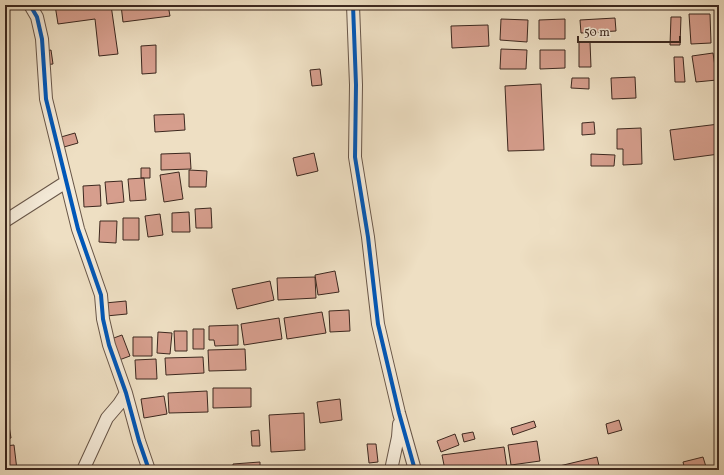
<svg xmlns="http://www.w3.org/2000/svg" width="724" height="475" font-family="Vollkorn,serif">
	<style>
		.building { fill: #d69e8d; stroke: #3c281f }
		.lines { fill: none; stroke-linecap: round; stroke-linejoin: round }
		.minor-casing { stroke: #685648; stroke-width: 14 }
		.minor { stroke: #f4ead8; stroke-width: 12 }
		.cycleway-casing { stroke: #f4ead8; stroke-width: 6 }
		.cycleway { stroke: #0057b8; stroke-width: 4 }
	</style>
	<rect width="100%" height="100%" fill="#eedfc3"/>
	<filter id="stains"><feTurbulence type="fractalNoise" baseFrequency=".005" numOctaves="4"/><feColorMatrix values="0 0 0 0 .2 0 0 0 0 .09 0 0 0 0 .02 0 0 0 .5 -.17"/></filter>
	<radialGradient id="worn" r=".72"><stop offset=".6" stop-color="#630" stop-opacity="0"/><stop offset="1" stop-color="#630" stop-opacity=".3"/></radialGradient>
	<path class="building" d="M55 5H111L118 54 99 56 95 19 58 24Z
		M121 5H168L170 16 123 22Z
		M689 14H710L711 43 691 44Z
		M671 17H681L680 45H670Z
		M615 18 616 31 581 33 580 20Z
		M501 19 528 20 527 42 500 40Z
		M565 19V39H539V20Z
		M488 25 489 46 452 48 451 26Z
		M579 42H590L591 67H579Z
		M156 45V73L142 74 141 46Z
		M501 49 527 50 526 69H500Z
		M51 50 53 64 43 65 41 52Z
		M540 50H565V68L540 69Z
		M713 53 717 80 696 82 692 56Z
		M674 57H683L685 82H675Z
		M320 69 322 85 312 86 310 70Z
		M635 77 636 98 612 99 611 78Z
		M572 78H589V89L571 88Z
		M541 84 544 150 508 151 505 86Z
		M184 114 185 130 155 132 154 115Z
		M594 122 595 134 582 135V123Z
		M719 124V154L674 160 670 130Z
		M641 128 642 164 623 165V149H617V129Z
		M75 133 78 143 64 147 61 137Z
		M190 153 191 169 161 170V154Z
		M314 153 318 171 297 176 293 158Z
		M591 154 615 155 614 166H591Z
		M141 168H150V178H141Z
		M189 170 207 171 206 187H189Z
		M179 172 183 199 164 202 160 175Z
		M144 178 146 200 130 201 128 179Z
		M122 181 124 202 107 204 105 182Z
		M100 185 101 206 84 207 83 186Z
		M211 208 212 228H196L195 209Z
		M189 212 190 232H172V213Z
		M160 214 163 235 148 237 145 216Z
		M123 218H139V240H123Z
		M100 221H117L116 243 99 242Z
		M335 271 339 292 318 295 315 275Z
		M315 277 316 298 278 300 277 278Z
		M270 281 274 300 237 309 232 289Z
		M126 301 127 314 106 316 105 303Z
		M349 310 350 331 330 332 329 311Z
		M322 312 326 333 287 339 284 318Z
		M279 318 282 339 244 345 241 324Z
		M238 325V345L215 346 214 340H209V326Z
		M193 329H204V349H193Z
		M174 331H187V351H175Z
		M158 332 172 333 170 354 157 353Z
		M122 335 130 356 119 360 111 339Z
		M133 337H152V356H133Z
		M245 349 246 370 209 371 208 350Z
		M203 357 204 373 166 375 165 358Z
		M156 359 157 379H136L135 360Z
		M213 388H251V407L213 408Z
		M207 391 208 412 169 413 168 393Z
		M164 396 167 414 144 418 141 399Z
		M340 399 342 420 320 423 317 402Z
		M304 413 305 450 271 452 269 415Z
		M619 420 622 430 608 434 606 424Z
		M534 421 536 427 513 435 511 428Z
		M5 426H9L11 438 5 439Z
		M259 430 260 446H252L251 431Z
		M473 432 475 439 464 442 462 434Z
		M455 434 459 445 441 452 437 441Z
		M537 441 540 461 511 465 508 445Z
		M367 444H376L378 462 369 463Z
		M14 445 17 470H5V446Z
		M504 447 507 468 492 470H445L442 455Z
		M597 457 600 470H552L551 468Z
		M703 457 707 470H685L683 462Z
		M260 462V470H233V464Z
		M216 468H224V470H216Z"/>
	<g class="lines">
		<g class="minor-casing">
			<path id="minor" d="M30 5 37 17 42 39 46 99 78 229 101 295 103 319 109 345 126 393 139 441 149 470
				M353 5 356 85 355 157 368 237 378 324 399 413 415 470
				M5 221 66 182
				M83 470 107 418 119 404 126 393
				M391 470 398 437 399 424"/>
		</g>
		<use href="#minor" class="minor"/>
		<g class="cycleway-casing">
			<path id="cycleway" d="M30 5 37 17 42 39 46 99 78 229 101 295 103 319 109 345 126 393 139 441 149 470
				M353 5 356 85 355 157 368 237 378 324 399 413 415 470"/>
		</g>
		<use href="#cycleway" class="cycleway"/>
	</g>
	<rect width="724" height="475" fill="none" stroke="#eedfc3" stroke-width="20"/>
	<rect x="6" y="6" width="712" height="463" fill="none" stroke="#3c281f" stroke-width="2"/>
	<rect x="10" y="10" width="704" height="455" fill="none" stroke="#3c281f"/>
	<path d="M578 36v6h102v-6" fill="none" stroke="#3c281f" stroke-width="2"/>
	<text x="584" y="36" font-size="12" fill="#3c281f" stroke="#f4ead8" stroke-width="3" paint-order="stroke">50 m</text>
	<rect width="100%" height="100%" filter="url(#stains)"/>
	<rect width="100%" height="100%" fill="url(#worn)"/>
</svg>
